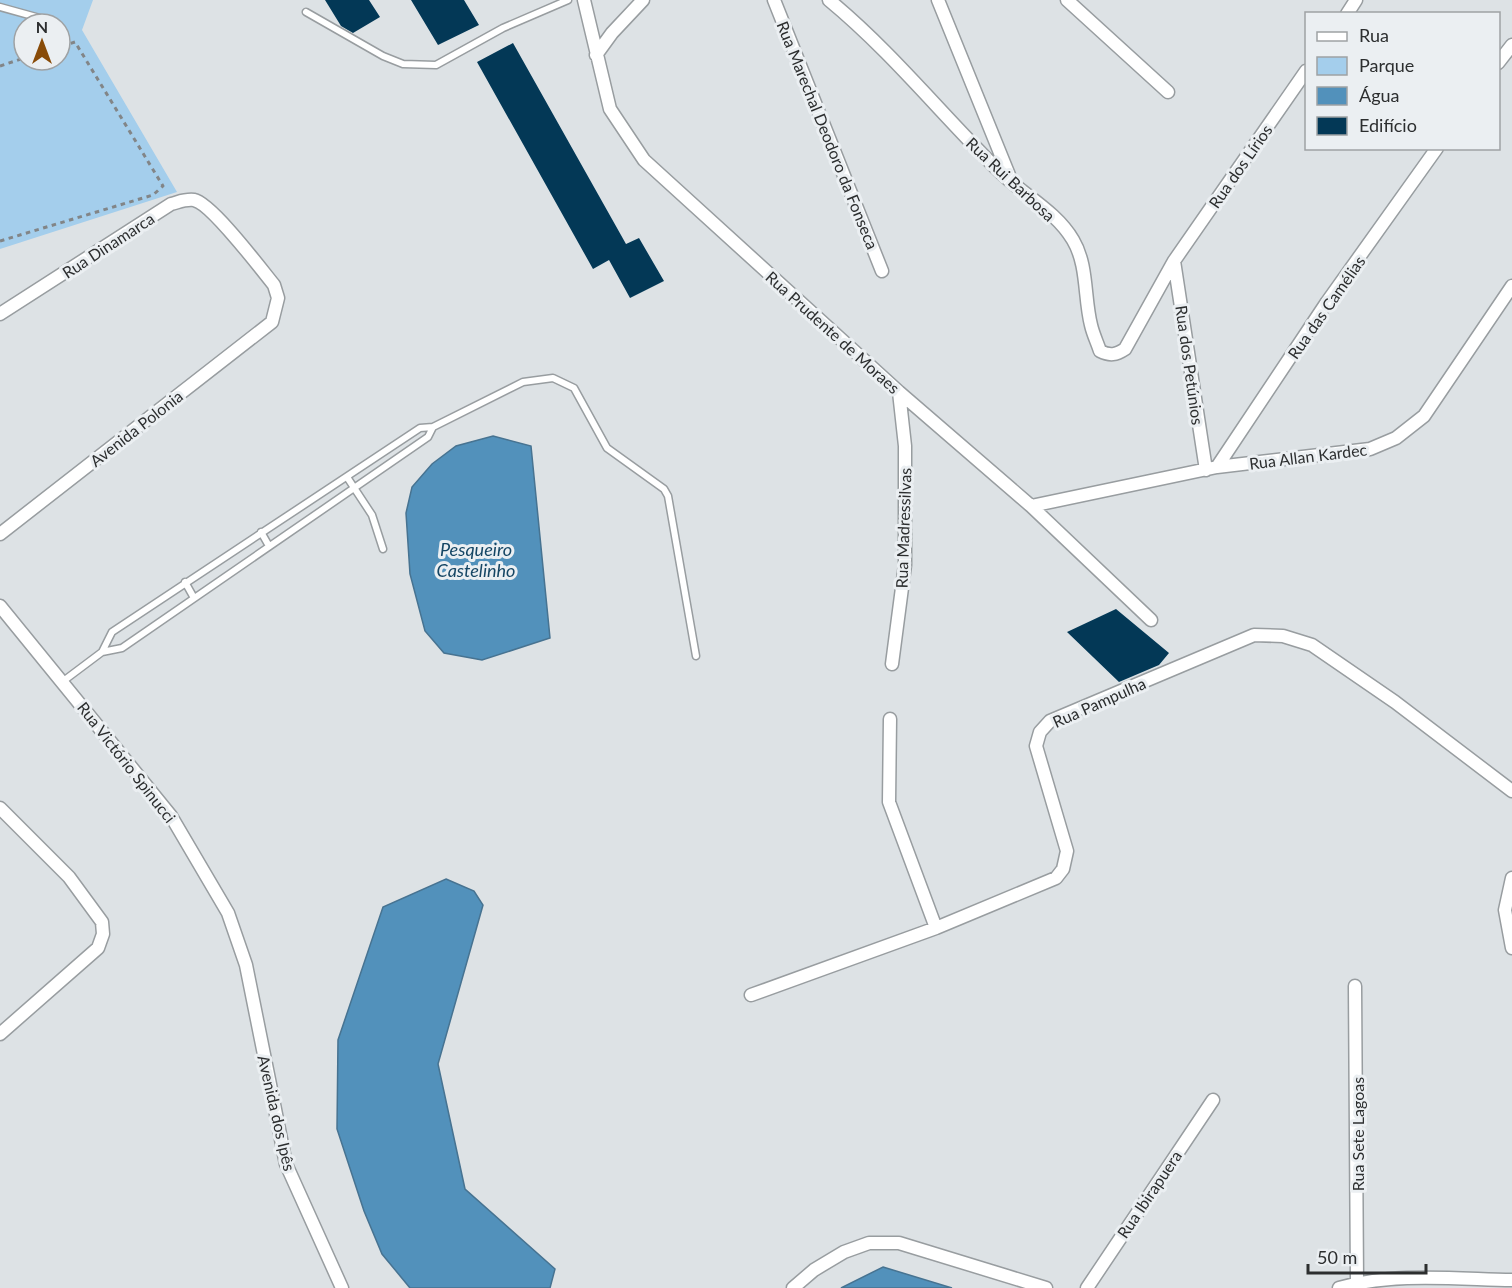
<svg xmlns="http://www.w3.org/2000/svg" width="1512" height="1288" font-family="Lato,sans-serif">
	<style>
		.green { fill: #a4ceec; fill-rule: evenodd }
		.water { fill: #5291bb; stroke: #477391; stroke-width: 1.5 }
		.building { fill: #033856 }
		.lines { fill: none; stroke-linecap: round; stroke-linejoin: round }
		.lane-casing { stroke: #989da0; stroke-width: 9 }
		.street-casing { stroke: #989da0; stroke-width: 15 }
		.path { stroke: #828587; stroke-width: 3; stroke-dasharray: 4.5 4.5; stroke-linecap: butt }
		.lane { stroke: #fff; stroke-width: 6 }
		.street { stroke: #fff; stroke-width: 12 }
		.labels { text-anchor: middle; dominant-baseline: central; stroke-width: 6; stroke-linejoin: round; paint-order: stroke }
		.street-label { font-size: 16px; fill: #2c2e2f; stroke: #ebeff2 }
		.water-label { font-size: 18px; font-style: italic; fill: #154664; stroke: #ebeff2 }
	</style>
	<rect width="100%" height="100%" fill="#dde2e5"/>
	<path class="green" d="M0 0H93L82 30 177 192 0 249ZM24 24H60V60H24Z"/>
	<path class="water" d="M493 436 531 446 550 638 482 660 444 653 425 631 410 574 406 513 412 487 432 464 456 446Z
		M446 879 474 891 483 905 438 1064 465 1189 555 1269 550 1288H410L382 1254 364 1211 337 1129 338 1040 383 907Z
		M883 1267 952 1288H841Z"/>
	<path class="building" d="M325 0H369L380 17 353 33 341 26Z
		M411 0H464L479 25 438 45Z
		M513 43 626 244 639 238 664 281 630 298 609 260 593 269 477 62Z
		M1116 609 1169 653 1159 665 1119 682 1067 632Z"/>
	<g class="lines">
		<g class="lane-casing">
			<path id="lane" d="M0 7 47 20
				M306 12 383 56 403 64 436 65 503 28 568 0
				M347 477 372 515 383 549
				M261 532 269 546
				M185 582 194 598
				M102 652 122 648 428 437 433 427
				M62 682 102 652 112 632 420 428 433 427 523 382 553 378 574 388 607 448 664 489 668 496 696 656"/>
		</g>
		<g class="street-casing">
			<path id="street" d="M584 0 610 109 644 160 899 392 1031 506 1151 620
				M774 0 882 271
				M829 0C892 52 942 115 1000 172 1023 195 1056 211 1073 240 1088 265 1084 298 1091 325 1093 334 1097 342 1100 351 1110 356 1116 355 1125 349L1174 261 1306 71
				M938 0 1011 180
				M1067 0 1168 92
				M1347 14 1356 0
				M596 55 612 33 643 0
				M1498 63 1512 45
				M1174 261 1206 470
				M0 314 171 204C179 202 185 199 194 200 211 203 261 269 274 285L278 298 272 322 0 534
				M1217 467 1327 302 1437 148
				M1031 506 1217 467 1370 449 1396 438 1424 416 1512 286
				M0 606 171 816 228 913 246 965 286 1164 342 1288
				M892 664 905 565V446L899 392
				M890 719 889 802 936 928
				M0 808 69 877 102 922 103 934 98 948 0 1034
				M1512 878 1505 910 1512 948
				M1355 986 1357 1283
				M751 995 936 928 1056 878 1063 869 1067 851 1036 746 1040 732 1050 721 1254 635 1283 636 1312 645 1395 702 1512 791
				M793 1288 814 1270 844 1252 869 1243H899L1046 1288
				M1087 1288 1213 1100
				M1339 1288C1393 1272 1456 1279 1512 1280"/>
		</g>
		<path class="path" d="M0 66 24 58
			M0 241 153 195 163 186 75 42 60 47"/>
		<use href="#lane" class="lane"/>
		<use href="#street" class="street"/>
	</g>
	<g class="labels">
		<g class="street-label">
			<text transform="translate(828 135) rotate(68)">Rua Marechal Deodoro da Fonseca</text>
			<text transform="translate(1240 166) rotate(-55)">Rua dos Lírios</text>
			<text transform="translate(1011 179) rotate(43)">Rua Rui Barbosa</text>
			<text transform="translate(108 245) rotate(-33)">Rua Dinamarca</text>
			<text transform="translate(1326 307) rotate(-55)">Rua das Camélias</text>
			<text transform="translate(833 332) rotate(42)">Rua Prudente de Moraes</text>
			<text transform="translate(1190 365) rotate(82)">Rua dos Petúnios</text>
			<text transform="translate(136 428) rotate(-38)">Avenida Polonia</text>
			<text transform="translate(1308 456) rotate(-7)">Rua Allan Kardec</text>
			<text transform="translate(903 528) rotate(-88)">Rua Madressilvas</text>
			<text transform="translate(1099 702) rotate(-24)">Rua Pampulha</text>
			<text transform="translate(127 762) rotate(52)">Rua Victório Spinucci</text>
			<text transform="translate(277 1113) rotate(77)">Avenida dos Ipês</text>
			<text transform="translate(1357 1134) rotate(-90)">Rua Sete Lagoas</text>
			<text transform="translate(1149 1194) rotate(-56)">Rua Ibirapuera</text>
		</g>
		<g class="water-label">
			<text x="476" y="549">Pesqueiro<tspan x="476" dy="21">Castelinho</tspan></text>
		</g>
	</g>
	<rect x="1305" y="12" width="195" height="138" fill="#ebeff2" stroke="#9fa2a4" stroke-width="1.5"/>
	<rect x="1317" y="32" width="30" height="9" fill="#ffffff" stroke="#9fa2a4" stroke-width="1.5"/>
	<text x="1359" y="42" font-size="18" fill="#2c2e2f">Rua</text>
	<rect x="1317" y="57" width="30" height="18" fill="#a4ceec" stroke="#9fa2a4" stroke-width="1.5"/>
	<text x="1359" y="72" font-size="18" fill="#2c2e2f">Parque</text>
	<rect x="1317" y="87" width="30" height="18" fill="#5291bb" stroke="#9fa2a4" stroke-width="1.5"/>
	<text x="1359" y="102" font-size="18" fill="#2c2e2f">Água</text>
	<rect x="1317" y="117" width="30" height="18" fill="#033856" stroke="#9fa2a4" stroke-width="1.5"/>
	<text x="1359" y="132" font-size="18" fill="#2c2e2f">Edifício</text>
	<g transform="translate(42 42)"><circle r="28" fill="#ebeff2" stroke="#9fa2a4" stroke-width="1.5"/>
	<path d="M0-4.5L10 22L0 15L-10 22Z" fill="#884b08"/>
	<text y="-9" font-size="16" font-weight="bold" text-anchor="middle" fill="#2c2e2f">N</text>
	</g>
	<path d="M1308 1264v9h118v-9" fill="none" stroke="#2c2e2f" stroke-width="3"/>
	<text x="1317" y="1264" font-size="18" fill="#2c2e2f" stroke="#ebeff2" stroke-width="4.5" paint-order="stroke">50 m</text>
</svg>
